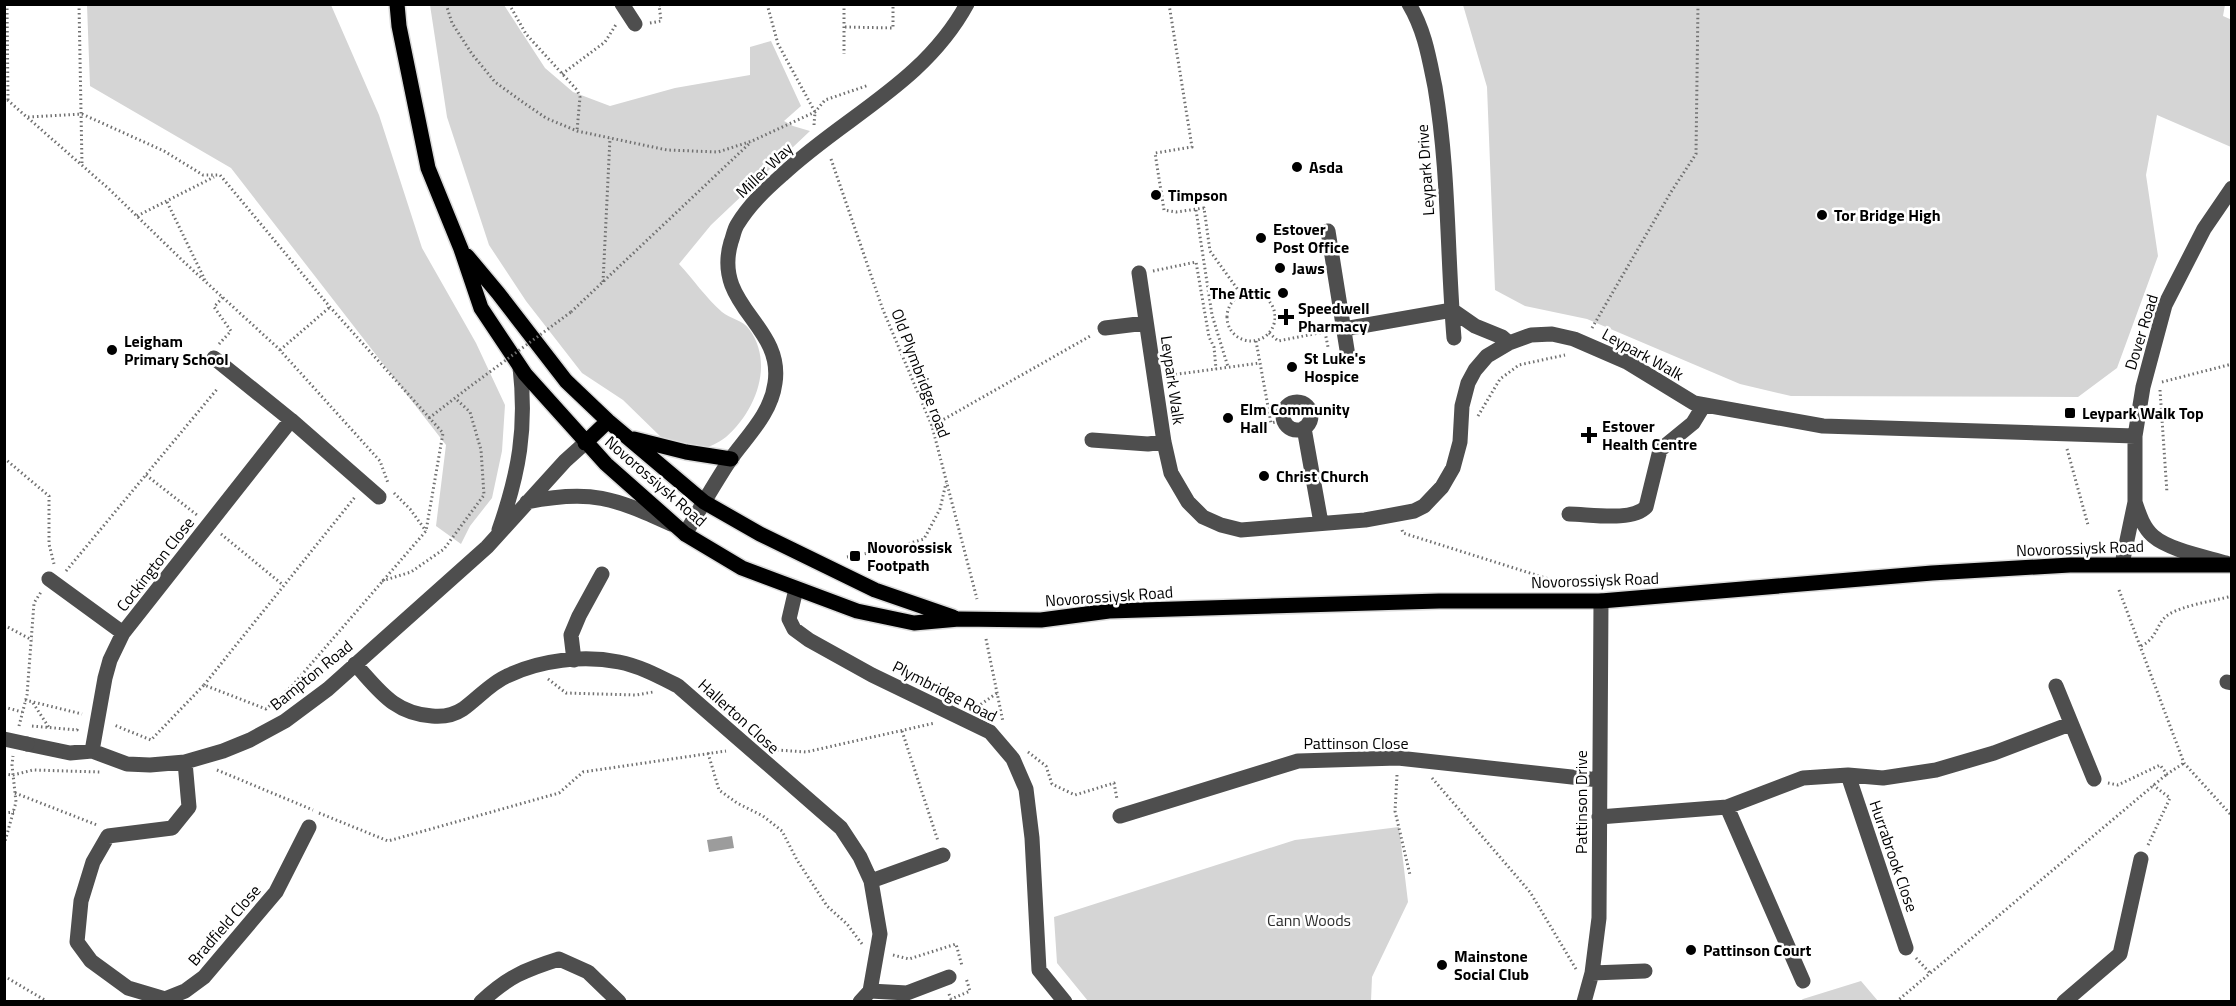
<svg xmlns="http://www.w3.org/2000/svg" width="2236" height="1006" font-family="'Titillium Web',sans-serif">
	<style>
		.green { fill: #d5d5d5 }
		.water { fill: #9c9c9c }
		.lines { fill: none; stroke-linecap: round; stroke-linejoin: round }
		.major-casing { stroke: #dbdbdb; stroke-width: 18 }
		.path { stroke: #707070; stroke-width: 3; stroke-dasharray: 1.5 3; stroke-linecap: butt }
		.minor { stroke: #4e4e4e; stroke-width: 15 }
		.major { stroke: #000; stroke-width: 15 }
		.path-bridge { stroke: #707070; stroke-width: 3; stroke-dasharray: 1.5 3; stroke-linecap: butt }
		.minor-bridge { stroke: #4e4e4e; stroke-width: 15 }
		.poi-dot { fill: #000; stroke: #fff; stroke-width: 2 }
		.labels { text-anchor: middle; dominant-baseline: central; stroke-width: 5; stroke-linejoin: round; paint-order: stroke }
		.poi-label { font-size: 16px; font-weight: bold; fill: #000; stroke: #fff; text-anchor: start }
		.street-label { font-size: 16px; fill: #000; stroke: #fff }
		.park-label { font-size: 16px; fill: #2c2c2c; stroke: #fff }
	</style>
	<rect width="100%" height="100%" fill="#fff"/>
	<path class="green" d="M87 5H331L379 115 422 248 476 343 505 405 502 451 492 498 470 526 461 544 436 526 446 445 231 168 90 86Z
		M430 5H504L545 68 573 92 610 106 675 88 750 75V47L771 41 801 106 784 121 793 126 810 131 711 225 679 264C693 279 706 298 722 312 730 319 743 320 749 329 775 364 755 412 726 437 719 443 709 446 701 451L663 439 623 400 582 373 526 301 489 245 447 117Z
		M1463 5H2225L2223 16 2232 20 2231 147 2157 115 2146 175 2158 256 2117 368 2078 397 1791 396 1740 384 1587 319 1525 306 1495 290 1487 87Z
		M1399 827 1408 902 1372 977 1371 1001H1088L1057 963 1054 917 1295 840Z
		M1861 981 1878 1001H1800L1803 999Z"/>
	<path class="water" d="M732 836 734 848 709 852 707 840Z"/>
	<g class="lines">
		<g class="major-casing">
			<path id="major" d="M397 4 399 26 428 168 461 249 481 308 525 374 606 464 685 534 742 568 857 611 914 623 959 619 1041 620 1109 611 1439 601H1601L1932 573 2070 565H2232
				M467 256 498 293 566 381 608 421 704 502 760 534 875 590 953 617
				M634 439 686 452 731 459
				M585 443 608 421"/>
		</g>
		<path class="path" d="M7 4 8 100
			M79 4 82 165
			M446 4 452 23 472 54 495 82 524 103 546 118 577 131 667 150 718 152 752 141 815 112 825 100 869 85
			M509 4 526 34 577 90 580 97 577 131
			M767 4 778 44 815 112
			M844 4V54
			M1169 4 1192 147 1155 153 1164 210 1176 212 1204 208 1210 251 1241 294
			M659 5 665 4
			M650 23 661 21 659 4
			M845 27 893 28V4
			M562 74 605 42 617 23
			M4 97 109 189 184 262 278 348 380 461 388 483
			M28 117 82 114 164 151 203 175H220L330 307 443 433 426 531 292 686 266 709 204 685 151 740 114 725
			M814 125 815 112
			M831 159 883 310 932 426 977 599
			M167 202 205 280
			M1196 210 1212 315 1228 367
			M137 216 214 177
			M1153 271 1196 262 1209 337 1214 347 1216 369
			M603 282 610 138
			M1227 317a24 24 0 1 1 48 0a24 24 0 1 1-48 0Z
			M571 312 751 142
			M1592 328 1671 192 1696 154 1698 4
			M1325 332 1328 347
			M1269 333 1278 341 1324 332
			M1256 341 1271 423 1284 420
			M219 344 231 331 214 307 223 297
			M280 350 330 307
			M1171 375 1260 363
			M2162 382 2232 364
			M2160 390 2167 493
			M1478 416 1500 379 1519 365 1565 355
			M429 418 468 388
			M932 426 1092 335
			M2067 449 2088 525
			M4 458 49 496V544L54 564
			M146 475 197 515
			M394 493 410 509 426 531
			M1402 530 1403 533 1552 580 1571 583
			M221 534 283 585
			M847 557 890 549 924 539 940 509 946 483
			M66 571 218 388
			M382 581 411 572 444 549 484 495 481 450 470 412 455 398
			M2119 590 2184 763 2232 816
			M4 625 32 640
			M986 639 1003 722
			M2141 646C2158 638 2156 623 2168 615 2183 605 2214 601 2232 596
			M548 679 566 693 636 695 653 692
			M204 685 355 497
			M25 700 82 714
			M33 703 50 729
			M4 707 22 712
			M977 707 997 693
			M19 726 27 695 34 603 41 592
			M32 726 77 730 78 728
			M902 731 938 841
			M777 750 806 752 935 723
			M1028 752 1046 766 1052 784 1075 795 1114 783 1117 799
			M708 753 719 790 737 803 763 816 782 831 797 860 827 906 847 924 862 944
			M217 770 313 810
			M4 774 13 775 33 770 100 772
			M1397 775 1395 811 1410 875
			M1432 778 1530 892 1576 969
			M2108 783 2118 785 2160 765 2167 774 2184 763
			M15 793 97 825
			M4 813 14 812
			M319 813 388 841 559 793 583 772 726 751
			M4 845 16 802 12 765 13 756
			M2148 845 2170 798 2153 785
			M893 955 909 959 956 944 962 966
			M1916 958 1930 973
			M4 976 48 1002
			M949 994 951 999 970 991 966 978
			M1896 1002 2167 774"/>
		<path class="minor" d="M622 4 635 24
			M1409 4C1425 31 1429 58 1435 87 1449 170 1447 254 1454 338
			M1328 231 1348 356
			M1139 273 1164 442 1171 473 1188 502 1203 517 1221 525 1241 530 1365 520 1414 511 1424 506 1442 487 1453 468 1460 442 1462 406 1468 383 1475 370 1487 356 1509 343 1531 335 1552 334 1574 339 1627 362 1694 403 1823 426 2135 436
			M1105 328 1146 323
			M1344 329 1452 310 1475 326 1502 337 1509 343
			M214 358 291 420 379 497
			M1283 416a14 14 0 1 1 28 0a14 14 0 1 1-28 0Z
			M1304 428 1321 523
			M1092 440 1148 444 1164 442
			M527 502C591 489 614 498 671 524
			M2135 502C2139 514 2143 527 2153 536 2169 550 2206 557 2226 563
			M1569 514C1589 514 1632 522 1646 507L1660 450 1693 423 1704 405
			M499 530C519 473 527 428 520 367
			M685 534C700 509 714 484 730 460 747 436 771 414 775 383 784 325 712 306 731 242 733 237 734 230 737 225 749 205 765 190 782 175 845 116 924 83 967 4
			M2122 564 2135 502V436L2143 387 2165 305 2204 229 2232 188
			M49 579 123 633
			M796 589 789 619 794 629 809 640 872 675 990 732 1013 759 1026 789 1032 838 1039 970 1065 1002
			M574 660 571 635 579 616 602 574
			M355 664C379 690 393 713 432 716 442 717 454 715 463 709 477 699 491 683 507 676 540 660 583 655 619 662 640 666 660 677 678 686L841 828 860 857 871 881 880 934 870 991 860 1002
			M2227 682 2232 683
			M2056 686 2094 779
			M27 744 70 753 92 751 127 764 150 765 185 762 223 751 250 740 285 721 328 689 487 547 565 461 585 443
			M92 751 105 678 110 660 123 633 291 420
			M185 762 189 807 172 828 108 836 93 862 81 901 77 942 91 961 128 988 165 999 185 991 204 977 276 892 309 827
			M1848 775 1906 948
			M1727 807 1803 981
			M1120 816 1298 761 1398 758 1599 780
			M1599 817 1727 807 1803 778 1848 775 1883 778 1936 770 1994 753 2070 724
			M871 881 943 855
			M1592 973 1645 971
			M870 991 907 993 949 977
			M481 1002C508 977 524 970 559 959L588 972 619 1002
			M1584 1002 1592 973 1599 918 1601 601
			M2064 1002 2120 954 2141 859"/>
		<use href="#major" class="major"/>
		<path class="path-bridge" d="M468 388 571 312"/>
		<path class="minor-bridge" d="M4 739 27 744"/>
	</g>
	<g class="poi-dot">
		<circle cx="1297" cy="167" r="6"/>
		<circle cx="1156" cy="195" r="6"/>
		<circle cx="1822" cy="215" r="6"/>
		<circle cx="1261" cy="238" r="6"/>
		<circle cx="1280" cy="268" r="6"/>
		<circle cx="1283" cy="293" r="6"/>
		<path d="M1283 308h6v6h6v6h-6v6h-6v-6h-6v-6h6z"/>
		<circle cx="112" cy="350" r="6"/>
		<circle cx="1292" cy="367" r="6"/>
		<rect x="2064" y="407" width="12" height="12" rx="3"/>
		<circle cx="1228" cy="418" r="6"/>
		<path d="M1586 426h6v6h6v6h-6v6h-6v-6h-6v-6h6z"/>
		<circle cx="1264" cy="476" r="6"/>
		<rect x="849" y="550" width="12" height="12" rx="3"/>
		<circle cx="1691" cy="950" r="6"/>
		<circle cx="1442" cy="965" r="6"/>
	</g>
	<g class="labels">
		<g class="poi-label">
			<text x="1309" y="167">Asda</text>
			<text x="1168" y="195">Timpson</text>
			<text x="1834" y="215">Tor Bridge High</text>
			<text x="1273" y="229">Estover<tspan x="1273" dy="18">Post Office</tspan></text>
			<text x="1292" y="268">Jaws</text>
			<text x="1271" y="293" text-anchor="end">The Attic</text>
			<text x="1298" y="308">Speedwell<tspan x="1298" dy="18">Pharmacy</tspan></text>
			<text x="124" y="341">Leigham<tspan x="124" dy="18">Primary School</tspan></text>
			<text x="1304" y="358">St Luke's<tspan x="1304" dy="18">Hospice</tspan></text>
			<text x="1240" y="409">Elm Community<tspan x="1240" dy="18">Hall</tspan></text>
			<text x="2082" y="413">Leypark Walk Top</text>
			<text x="1602" y="426">Estover<tspan x="1602" dy="18">Health Centre</tspan></text>
			<text x="1276" y="476">Christ Church</text>
			<text x="867" y="547">Novorossisk<tspan x="867" dy="18">Footpath</tspan></text>
			<text x="1703" y="950">Pattinson Court</text>
			<text x="1454" y="956">Mainstone<tspan x="1454" dy="18">Social Club</tspan></text>
		</g>
		<g class="street-label">
			<text transform="translate(764 170) rotate(-44)">Miller Way</text>
			<text transform="translate(1425 170) rotate(-94)">Leypark Drive</text>
			<text transform="translate(2141 332) rotate(-73)">Dover Road</text>
			<text transform="translate(1643 354) rotate(29)">Leypark Walk</text>
			<text transform="translate(921 373) rotate(69)">Old Plymbridge road</text>
			<text transform="translate(1173 380) rotate(82)">Leypark Walk</text>
			<text transform="translate(656 481) rotate(41)">Novorossiysk Road</text>
			<text transform="translate(2080 548) rotate(-2)">Novorossiysk Road</text>
			<text transform="translate(155 564) rotate(-52)">Cockington Close</text>
			<text transform="translate(1595 580) rotate(-2)">Novorossiysk Road</text>
			<text transform="translate(1109 596) rotate(-4)">Novorossiysk Road</text>
			<text transform="translate(311 675) rotate(-39)">Bampton Road</text>
			<text transform="translate(945 691) rotate(27)">Plymbridge Road</text>
			<text transform="translate(739 716) rotate(42)">Hallerton Close</text>
			<text x="1356" y="743">Pattinson Close</text>
			<text transform="translate(1581 802) rotate(-90)">Pattinson Drive</text>
			<text transform="translate(1894 856) rotate(71)">Hurrabrook Close</text>
			<text transform="translate(224 925) rotate(-49)">Bradfield Close</text>
		</g>
		<g class="park-label">
			<text x="1309" y="920">Cann Woods</text>
		</g>
	</g>
	<rect width="2236" height="1006" fill="none" stroke="#000000" stroke-width="12"/>
</svg>
